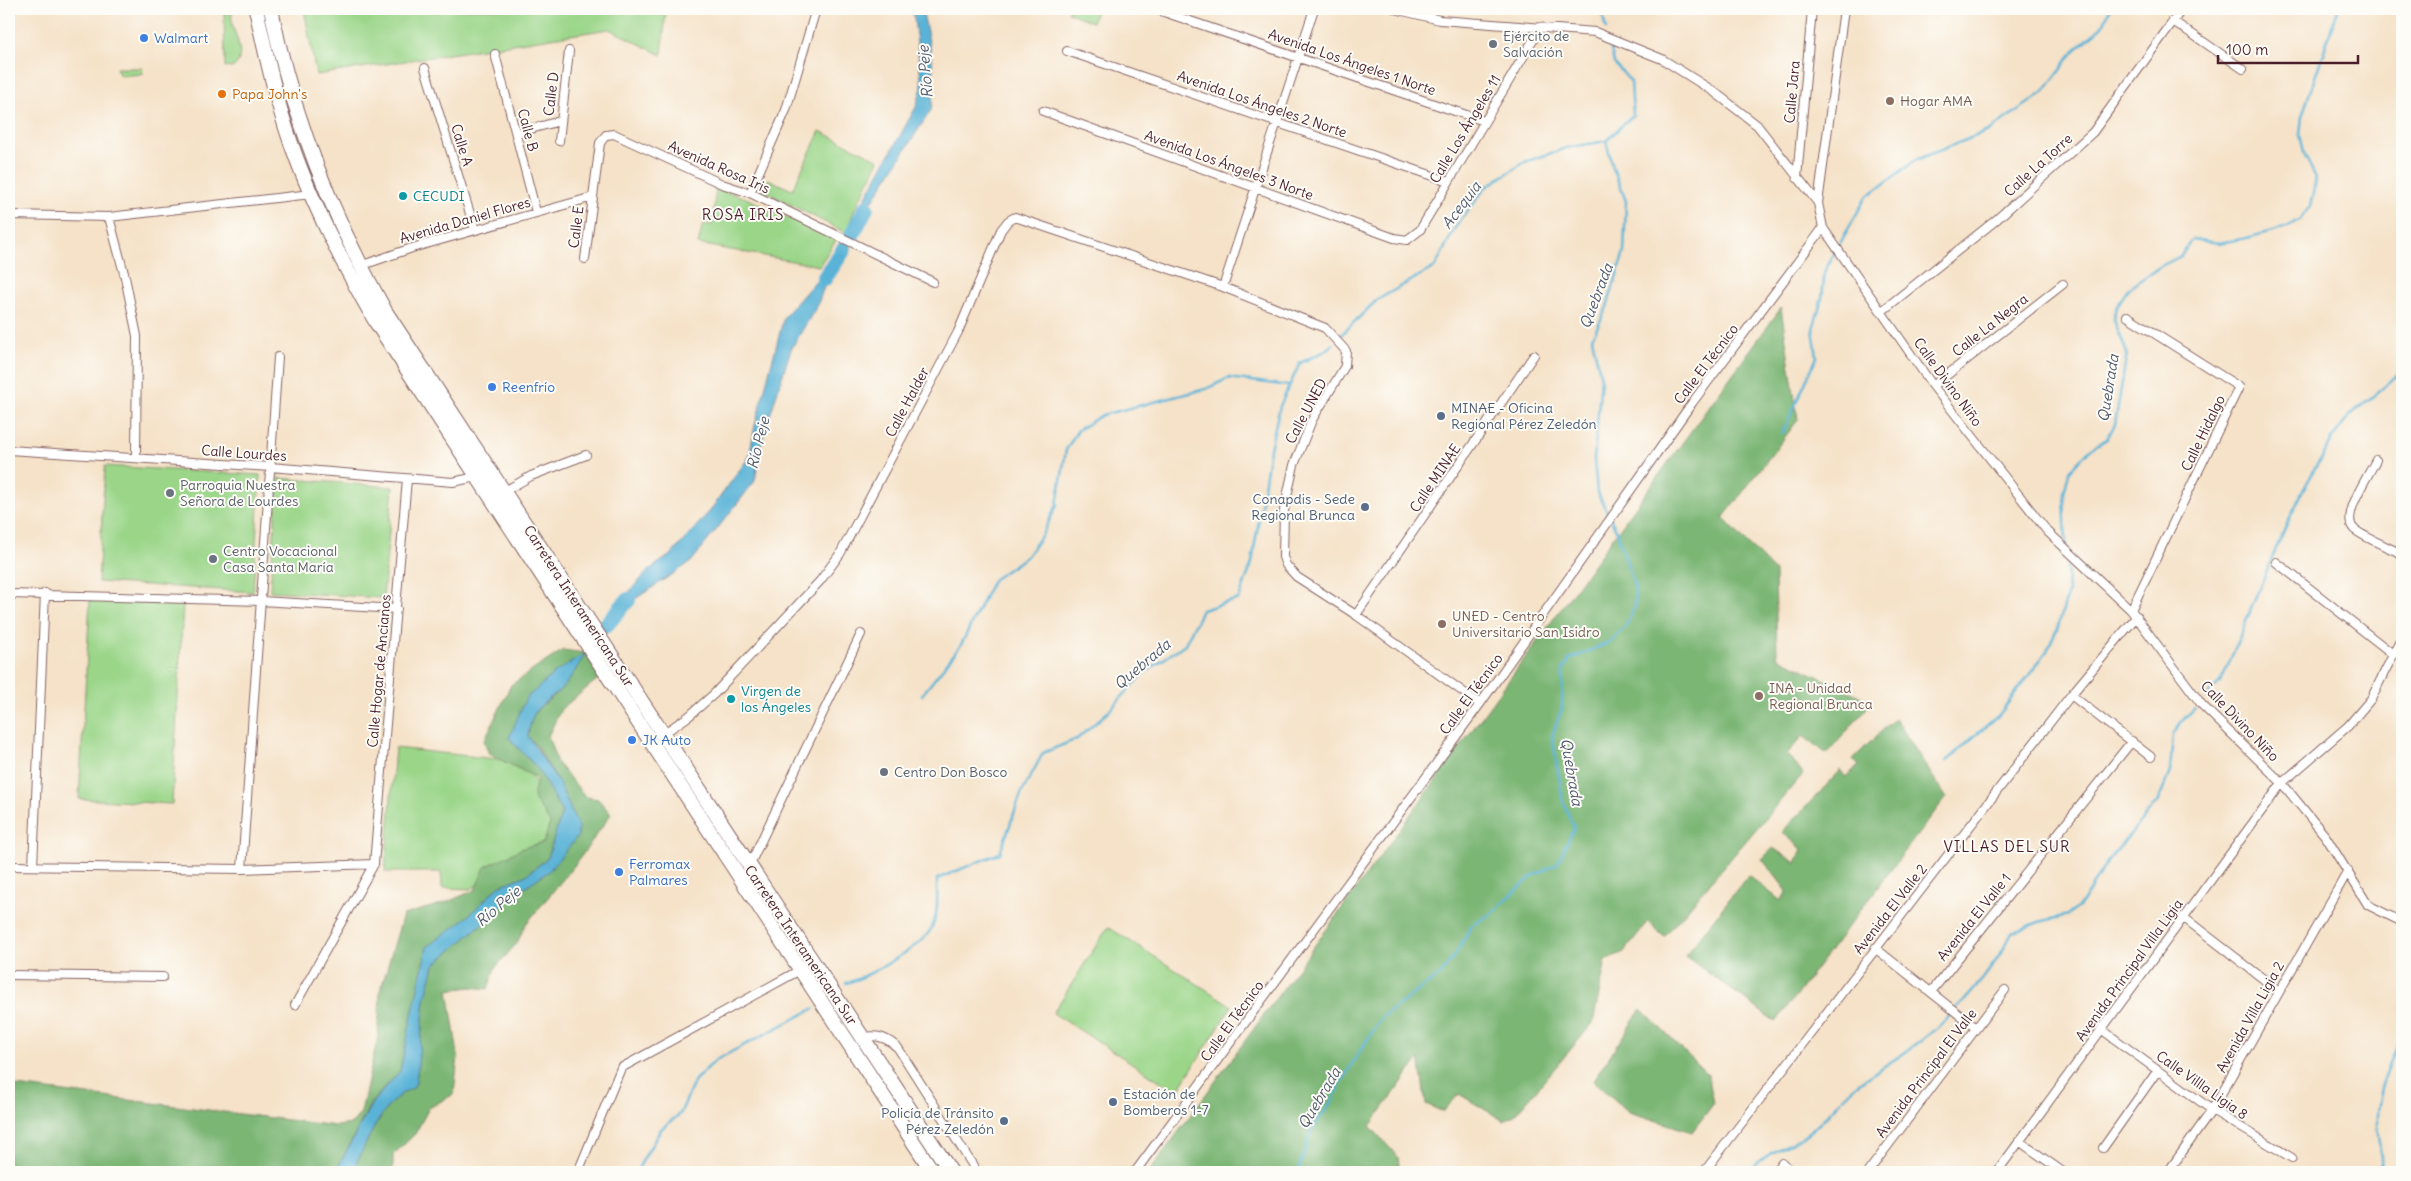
<svg xmlns="http://www.w3.org/2000/svg" width="2411" height="1181" font-family="Delius,sans-serif">
	<style>
		.green { fill: #9ad588; stroke: #727a5a }
		.forest { fill: #7bb674; stroke: #626a50 }
		.water { fill: #5ab3d7; stroke: #526981 }
		.lines { fill: none; stroke-linecap: round; stroke-linejoin: round }
		.stream { stroke: #5ab3d7; stroke-width: 2.5 }
		.river { stroke: #5ab3d7; stroke-width: 16 }
		.street-casing { stroke: #866362; stroke-width: 10 }
		.highway-casing { stroke: #866362; stroke-width: 16 }
		.street { stroke: #fff; stroke-width: 8 }
		.highway { stroke: #fff; stroke-width: 14 }
		.shop-dot { fill: #3f7fe0; stroke: #fdfcf7; stroke-width: 2 }
		.worship-dot { fill: #6b7280; stroke: #fdfcf7; stroke-width: 2 }
		.food-dot { fill: #e8710a; stroke: #fdfcf7; stroke-width: 2 }
		.education-dot { fill: #8d6e63; stroke: #fdfcf7; stroke-width: 2 }
		.culture-dot { fill: #0f9aa8; stroke: #fdfcf7; stroke-width: 2 }
		.service-dot { fill: #5c6f8a; stroke: #fdfcf7; stroke-width: 2 }
		.labels { text-anchor: middle; dominant-baseline: central; stroke-width: 4; stroke-linejoin: round; paint-order: stroke }
		.worship-label { font-size: 14px; fill: #5b616d; stroke: #fdfcf7; text-anchor: start }
		.shop-label { font-size: 14px; fill: #366cbe; stroke: #fdfcf7; text-anchor: start }
		.street-label { font-size: 14px; fill: #4a1f2b; stroke: #fdfcf7 }
		.food-label { font-size: 14px; fill: #c56008; stroke: #fdfcf7; text-anchor: start }
		.education-label { font-size: 14px; fill: #785e54; stroke: #fdfcf7; text-anchor: start }
		.culture-label { font-size: 14px; fill: #0d838f; stroke: #fdfcf7; text-anchor: start }
		.service-label { font-size: 14px; fill: #4e5e75; stroke: #fdfcf7; text-anchor: start }
		.water-label { font-size: 15px; font-style: italic; fill: #505a70; stroke: #fdfcf7 }
		.neighbourhood-label { font-size: 15px; letter-spacing: 1px; fill: #4a1f2b; stroke: #fdfcf7 }
	</style>
	<rect width="100%" height="100%" fill="#fdfcf7"/>
	<filter id="ink" filterUnits="userSpaceOnUse"><feTurbulence type="fractalNoise" baseFrequency=".02" numOctaves="2"/><feDisplacementMap in="SourceGraphic" scale="10" xChannelSelector="R" yChannelSelector="G"/><feConvolveMatrix kernelMatrix="1 2 1 2 8 2 1 2 1" color-interpolation-filters="sRGB"/></filter>
	<filter id="wash" filterUnits="userSpaceOnUse"><feTurbulence type="fractalNoise" baseFrequency=".0096" numOctaves="4" result="noise"/><feDisplacementMap in="SourceGraphic" scale="20" xChannelSelector="R" yChannelSelector="G"/><feGaussianBlur stdDeviation="1.12" result="paint"/><feColorMatrix in="noise" values="0 0 0 0 0 0 0 0 0 0 0 0 0 0 0 0 0 1.4 0 .05"/><feComposite in="paint" operator="in"/></filter>
	<g filter="url(#wash)">
		<rect width="100%" height="100%" fill="#f5e2c8"/>
		<path class="green" d="M224 9H232C232 14 231 21 233 26 236 38 247 59 232 68L225 67Z
			M304 9H666L662 55 609 29 316 75Z
			M1069 9H1097L1092 22 1068 12Z
			M116 68H142L143 74 120 76Z
			M820 131 879 160 854 211 846 233 762 190 768 179 792 190Z
			M716 188 746 198 836 240 819 266 698 244 703 224 712 225Z
			M105 466 260 475 253 592 98 582Z
			M278 478 393 487 383 598 270 591Z
			M90 600 183 605 172 804 79 799Z
			M395 748 524 762 562 829 471 889 442 888 441 872H385Z
			M1108 927 1232 1006 1177 1092 1053 1013Z"/>
		<path class="forest" d="M1781 308 1798 420 1723 518 1775 572 1777 657 1872 702 1827 754 1803 736 1787 754 1803 774 1664 937 1648 921 1624 952 1606 960 1593 1023 1516 1114 1504 1121 1459 1094 1443 1112 1426 1104 1419 1059 1370 1126 1398 1157 1400 1172H1149Z
			M563 650 586 653 595 666 598 679 561 709 548 736 557 763 586 797 598 799 611 814 578 861 526 924 517 943 495 968 488 989 471 987 448 990 458 1055 454 1094 429 1108 415 1134 393 1155V1172H352C366 1145 382 1099 413 1088L416 1082 425 1000 434 965 526 886 549 871 578 835V826L559 783 537 747 528 737C533 701 544 709 563 687 571 678 579 665 585 654L509 738 538 769 562 812 548 858 525 876 499 886 466 918 427 947 400 1071 371 1103 339 1165V1172H9V1085L336 1126 352 1124 361 1112 378 1036 380 992 403 915 445 903 475 890 485 867 523 848 544 842 550 823 533 797 537 778 489 754 484 741 511 685Z
			M1895 718 1946 797 1776 1022 1685 956 1748 875 1781 901 1787 891 1762 859 1773 848 1796 863 1802 849 1782 832 1841 770 1845 777 1859 766 1853 759Z
			M1641 1009 1708 1075 1714 1103 1692 1132 1629 1112 1593 1081Z"/>
		<path class="water" d="M913 9H922C929 40 938 78 931 110L855 228 859 209 916 107 922 87Z
			M834 260 817 306 791 349 761 444 755 481 691 562 635 599 624 613 613 615 618 604 650 569 672 554 709 512 749 457 755 425 784 317Z
			M586 653C578 665 571 680 561 689 540 708 533 705 528 736L559 783 578 826V836L549 871 526 886 434 965 425 1000 416 1082 413 1088C382 1099 366 1145 352 1172H339V1165L372 1103 400 1071 427 947 466 918 499 886 525 876 548 858 562 812 538 769 509 738 526 698 556 672Z"/>
		<g class="lines">
			<path class="stream" d="M1601 9 1606 29
				M1341 335 1377 300 1435 267 1456 226 1486 187 1525 162 1566 148 1606 141 1633 115 1631 82 1614 63 1610 46
				M1782 434 1817 357 1813 329 1822 298 1825 270 1866 197 1916 160 1988 131 2043 93 2074 51 2103 26 2110 9
				M2066 547 2064 493 2069 472 2090 449 2107 439 2115 424 2127 353 2113 318 2116 307 2129 288 2161 266 2181 256 2192 239 2219 243 2247 238 2287 227 2300 219 2310 207 2316 178 2305 156 2300 135 2302 116 2338 9
				M922 695 961 645 993 580 1027 556 1042 535 1057 505 1066 450 1078 430 1102 415 1206 389 1229 378 1289 386
				M2206 697 2220 682 2226 670C2261 588 2289 503 2339 429 2353 407 2385 391 2402 369
				M1946 761 1999 715 2047 651 2058 627 2068 593 2067 552
				M846 983C866 978 921 947 931 929 939 915 937 894 937 879L1000 853 1021 794 1043 753 1077 739 1109 711 1143 674 1185 644 1202 610 1239 599 1252 563 1270 449 1280 406 1300 363 1327 350 1333 344
				M636 1172 661 1129 680 1114 695 1080 716 1060 815 1008
				M1298 1172 1311 1131 1332 1101 1353 1062 1382 1017 1441 974 1460 947 1471 926 1492 913 1531 877 1557 864 1574 828 1563 802 1552 736 1562 708 1563 670 1570 659 1610 642 1626 626 1635 606V588L1617 532 1597 492 1594 459 1601 378 1592 338 1607 307 1624 252 1626 201 1613 168 1606 141
				M1748 1172C1764 1154 1784 1148 1804 1136 1826 1122 1839 1098 1859 1083 1880 1068 1902 1056 1922 1040 1956 1014 1993 972 2012 933L2039 922 2068 915 2079 907 2108 861 2158 801 2170 772 2173 735 2182 721 2195 708
				M2381 1172C2383 1156 2378 1142 2377 1126 2375 1092 2390 1064 2402 1034"/>
			<path class="river" d="M852 235 866 208
				M824 279 844 249
				M606 625 628 600"/>
		</g>
	</g>
	<g filter="url(#ink)">
		<g class="lines">
			<g class="street-casing">
				<path id="street" d="M1155 9 1484 121
					M1395 9 1440 20 1595 32 1662 59 1713 91 1757 125 1818 203 1823 228 1933 386 2047 531 2131 610 2202 705 2282 783 2326 837 2368 905 2402 922
					M2173 21 2243 69
					M1067 51 1448 181
					M495 54 536 212
					M425 68 475 230
					M1043 111 1394 238 1407 240 1420 230 1541 27
					M516 133 560 121
					M559 141 569 51
					M1797 178 1812 9
					M750 193 786 110 816 9
					M1818 203 1844 9
					M9 215 109 217 125 277 137 336 136 457
					M109 217 311 194
					M585 259 600 143 606 135 614 134 722 184 750 193 933 282
					M360 266 412 248 593 197
					M1223 287 1314 9
					M1882 311 1996 220 2093 132 2182 9
					M2127 316 2239 387 2131 610
					M1933 386 2063 284
					M9 450 270 467 453 482 476 477
					M2376 460C2369 475 2340 516 2354 529 2363 537 2390 548 2402 554
					M503 492 531 476 586 455
					M2276 562 2394 655
					M9 594 261 601 397 609
					M1356 615 1534 355
					M2071 695 2151 757
					M660 736 689 716 714 694 820 581 840 554 958 332 1001 230 1008 221 1015 217 1223 287 1325 328 1346 351 1345 366 1312 420 1294 465 1284 510 1283 557 1286 565 1297 577 1356 615 1480 704
					M9 866 242 869 374 864
					M33 866 45 593
					M749 866 861 634
					M242 869 278 357
					M2183 917 2279 991
					M1875 948 1976 1028
					M9 975 163 977
					M1931 992 2132 741
					M295 1005 374 864 407 479
					M2101 1029 2212 1110 2292 1158
					M863 1037C878 1035 886 1037 898 1048L977 1172
					M2019 1141 2063 1172
					M2103 1148 2158 1070
					M578 1172 621 1068 800 970
					M1135 1172 1480 704 1692 403 1823 228
					M1704 1172 2071 695 2137 616
					M1776 1172 1782 1163 1794 1172
					M1868 1172 2005 990
					M1997 1172 2282 783 2348 726 2371 699 2402 637
					M2168 1172 2212 1110 2348 871"/>
			</g>
			<g class="highway-casing">
				<path id="highway" d="M256 9C266 55 276 101 292 146 314 208 343 265 376 322L933 1172
					M271 9C292 116 332 216 385 311L951 1172"/>
			</g>
			<use href="#street" class="street"/>
			<use href="#highway" class="highway"/>
		</g>
	</g>
	<g class="shop-dot">
		<circle cx="144" cy="38" r="5"/>
		<circle cx="492" cy="387" r="5"/>
		<circle cx="632" cy="740" r="5"/>
		<circle cx="619" cy="872" r="5"/>
	</g>
	<g class="worship-dot">
		<circle cx="1493" cy="44" r="5"/>
		<circle cx="170" cy="493" r="5"/>
		<circle cx="213" cy="559" r="5"/>
		<circle cx="884" cy="772" r="5"/>
	</g>
	<circle class="food-dot" cx="222" cy="94" r="5"/>
	<g class="education-dot">
		<circle cx="1890" cy="101" r="5"/>
		<circle cx="1442" cy="624" r="5"/>
		<circle cx="1759" cy="696" r="5"/>
	</g>
	<g class="culture-dot">
		<circle cx="403" cy="196" r="5"/>
		<circle cx="731" cy="699" r="5"/>
	</g>
	<g class="service-dot">
		<circle cx="1441" cy="416" r="5"/>
		<circle cx="1365" cy="507" r="5"/>
		<circle cx="1113" cy="1102" r="5"/>
		<circle cx="1004" cy="1121" r="5"/>
	</g>
	<g class="labels">
		<g class="worship-label">
			<text x="1503" y="36">Ejército de<tspan x="1503" dy="16">Salvación</tspan></text>
			<text x="180" y="485">Parroquia Nuestra<tspan x="180" dy="16">Señora de Lourdes</tspan></text>
			<text x="223" y="551">Centro Vocacional<tspan x="223" dy="16">Casa Santa María</tspan></text>
			<text x="894" y="772">Centro Don Bosco</text>
		</g>
		<g class="shop-label">
			<text x="154" y="38">Walmart</text>
			<text x="502" y="387">Reenfrío</text>
			<text x="642" y="740">JK Auto</text>
			<text x="629" y="864">Ferromax<tspan x="629" dy="16">Palmares</tspan></text>
		</g>
		<g class="street-label">
			<text transform="translate(1352 62) rotate(19)">Avenida Los Ángeles 1 Norte</text>
			<text transform="translate(1792 92) rotate(-85)">Calle Jara</text>
			<text transform="translate(551 94) rotate(-83)">Calle D</text>
			<text transform="translate(1262 104) rotate(19)">Avenida Los Ángeles 2 Norte</text>
			<text transform="translate(1465 129) rotate(-59)">Calle Los Ángeles 11</text>
			<text transform="translate(528 130) rotate(75)">Calle B</text>
			<text transform="translate(462 145) rotate(73)">Calle A</text>
			<text transform="translate(1229 165) rotate(20)">Avenida Los Ángeles 3 Norte</text>
			<text transform="translate(2038 165) rotate(-42)">Calle La Torre</text>
			<text transform="translate(719 167) rotate(24)">Avenida Rosa Iris</text>
			<text transform="translate(465 220) rotate(-16)">Avenida Daniel Flores</text>
			<text transform="translate(576 227) rotate(-83)">Calle E</text>
			<text transform="translate(1990 325) rotate(-38)">Calle La Negra</text>
			<text transform="translate(1706 364) rotate(-53)">Calle El Técnico</text>
			<text transform="translate(1948 382) rotate(54)">Calle Divino Niño</text>
			<text transform="translate(907 402) rotate(-62)">Calle Halder</text>
			<text transform="translate(1306 411) rotate(-62)">Calle UNED</text>
			<text transform="translate(2203 433) rotate(-64)">Calle Hidalgo</text>
			<text transform="translate(244 453) rotate(4)">Calle Lourdes</text>
			<text transform="translate(1435 478) rotate(-56)">Calle MINAE</text>
			<text transform="translate(579 606) rotate(57)">Carretera Interamericana Sur</text>
			<text transform="translate(379 671) rotate(-85)">Calle Hogar de Ancianos</text>
			<text transform="translate(1471 694) rotate(-54)">Calle El Técnico</text>
			<text transform="translate(2240 721) rotate(46)">Calle Divino Niño</text>
			<text transform="translate(1890 909) rotate(-52)">Avenida El Valle 2</text>
			<text transform="translate(1974 917) rotate(-51)">Avenida El Valle 1</text>
			<text transform="translate(801 945) rotate(56)">Carretera Interamericana Sur</text>
			<text transform="translate(2129 970) rotate(-54)">Avenida Principal Villa Ligia</text>
			<text transform="translate(2250 1017) rotate(-61)">Avenida Villa Ligia 2</text>
			<text transform="translate(1232 1021) rotate(-54)">Calle El Técnico</text>
			<text transform="translate(1926 1073) rotate(-53)">Avenida Principal El Valle</text>
			<text transform="translate(2202 1085) rotate(35)">Calle Villla Ligia 8</text>
		</g>
		<g class="food-label">
			<text x="232" y="94">Papa John's</text>
		</g>
		<g class="education-label">
			<text x="1900" y="101">Hogar AMA</text>
			<text x="1452" y="616">UNED - Centro<tspan x="1452" dy="16">Universitario San Isidro</tspan></text>
			<text x="1769" y="688">INA - Unidad<tspan x="1769" dy="16">Regional Brunca</tspan></text>
		</g>
		<g class="culture-label">
			<text x="413" y="196">CECUDI</text>
			<text x="741" y="691">Virgen de<tspan x="741" dy="16">los Ángeles</tspan></text>
		</g>
		<g class="service-label">
			<text x="1451" y="408">MINAE - Oficina<tspan x="1451" dy="16">Regional Pérez Zeledón</tspan></text>
			<text x="1355" y="499" text-anchor="end">Conapdis - Sede<tspan x="1355" dy="16">Regional Brunca</tspan></text>
			<text x="1123" y="1094">Estación de<tspan x="1123" dy="16">Bomberos 1-7</tspan></text>
			<text x="994" y="1113" text-anchor="end">Policía de Tránsito<tspan x="994" dy="16">Pérez Zeledón</tspan></text>
		</g>
		<g class="water-label">
			<text transform="translate(925 72) rotate(-95)">Río Peje</text>
			<text transform="translate(1461 205) rotate(-53)">Acequia</text>
			<text transform="translate(1596 296) rotate(-69)">Quebrada</text>
			<text transform="translate(2108 388) rotate(-81)">Quebrada</text>
			<text transform="translate(758 443) rotate(-76)">Río Peje</text>
			<text transform="translate(1142 664) rotate(-40)">Quebrada</text>
			<text transform="translate(1572 772) rotate(80)">Quebrada</text>
			<text transform="translate(498 906) rotate(-40)">Río Peje</text>
			<text transform="translate(1319 1098) rotate(-59)">Quebrada</text>
		</g>
		<g class="neighbourhood-label">
			<text x="743" y="214">ROSA IRIS</text>
			<text x="2007" y="846">VILLAS DEL SUR</text>
		</g>
	</g>
	<rect width="2411" height="1181" fill="none" stroke="#fdfcf7" stroke-width="30"/>
	<path d="M2218 55v8h140v-8" fill="none" stroke="#4a1f2b" stroke-width="2.5"/>
	<text x="2226" y="55" font-size="15" fill="#4a1f2b" stroke="#fdfcf7" stroke-width="4" paint-order="stroke">100 m</text>
</svg>
